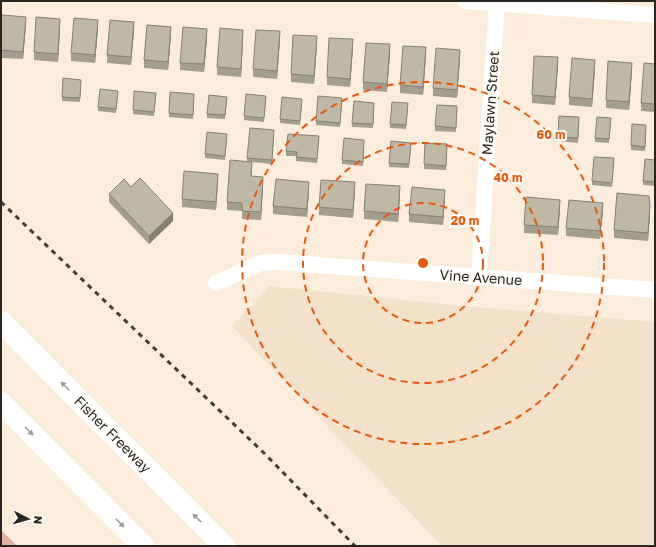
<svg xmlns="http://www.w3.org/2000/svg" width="656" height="547" font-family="'Golos Text',sans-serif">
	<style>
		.built { fill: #f4e1c9 }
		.park { fill: #e2b0a2 }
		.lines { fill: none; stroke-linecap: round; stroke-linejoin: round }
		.street { stroke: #fff; stroke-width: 16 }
		.highway { stroke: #fff; stroke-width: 22 }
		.rail { stroke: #453e36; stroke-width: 3; stroke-dasharray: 5 5; stroke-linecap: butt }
		.wall { fill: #a39e8d }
		.shaded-wall { fill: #858173 }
		.building { fill: #beb8a4; stroke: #858173 }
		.oneway { fill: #9f9d9a }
		.ring { fill: none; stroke: #e8590c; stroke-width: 2; stroke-dasharray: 7 5 }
		.labels { text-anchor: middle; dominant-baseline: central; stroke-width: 4; stroke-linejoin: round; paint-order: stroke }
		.street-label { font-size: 14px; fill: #2a251e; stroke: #fefcf8 }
		.centre { fill: #e8590c; stroke: #fefcf8; stroke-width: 2 }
		.ring-label { font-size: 12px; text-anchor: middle; font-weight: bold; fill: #e8590c; stroke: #fefcf8; stroke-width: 4; stroke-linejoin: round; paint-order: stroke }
	</style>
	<rect width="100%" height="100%" fill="#fbecdb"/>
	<path class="built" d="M268 286 452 305 655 322V546H442L232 326 260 297Z"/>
	<path class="park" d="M1 530 17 546H1Z"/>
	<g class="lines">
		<path class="street" d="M465 1 655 15
			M479 277 497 1
			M216 283 261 263 276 262 655 290"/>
		<path class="highway" d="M1 322 224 546
			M1 403 143 546"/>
		<path class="rail" d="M1 202 264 453 355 546"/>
	</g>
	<path class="wall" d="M26 24 23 59 1 58V25Z
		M60 27 58 62 34 60V52Z
		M98 28 95 63 71 61V53Z
		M134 30 131 65 107 63V55Z
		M171 35 168 70 144 68V60Z
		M207 37 204 72 180 70V63Z
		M243 38 241 77 217 75V67Z
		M280 39 277 79 253 77V69Z
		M317 44 314 84 291 82V74Z
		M353 47 350 87 327 85V77Z
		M390 52 387 92 363 90V82Z
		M426 55 423 95 400 93V85Z
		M460 58 457 98 433 96V88Z
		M655 64V112L641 111V103Z
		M558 65 555 105 532 103V95Z
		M595 68 592 107 569 105V97Z
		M632 70 629 110 606 108V100Z
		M81 84 80 102 62 101V97Z
		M156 93 154 116 133 114V110Z
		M118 95 116 113 98 111V107Z
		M194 98 193 119 169 117V113Z
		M266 100 264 122 244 120V116Z
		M227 101 225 119 207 118V114Z
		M342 102 340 127 316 125V121Z
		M302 103 300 125 280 123V119Z
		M374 107 373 128 352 127V123Z
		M408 107 406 129 390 128V124Z
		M457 110 456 132 435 131V126Z
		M559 116 579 117 578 143 558 141Z
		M611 122 609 143 595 142V138Z
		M646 129 645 151 631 150V145Z
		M274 134 272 164 252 162V176L263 185 261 220 242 219V211L227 210V202L247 161V158Z
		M227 138 225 160 205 158V154Z
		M319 140 317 163 296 161V156H286V151Z
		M364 144 363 166 342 164V160Z
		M411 147 409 168 389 167V163Z
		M447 148 446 170 424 169V164Z
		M655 160V186L643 185V181Z
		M614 163 612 187 592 185V181Z
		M218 182 216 210 182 207V199Z
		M131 187 173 221 149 244 109 202V194Z
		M309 190 307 217 273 214V206Z
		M355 190 353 218 319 215V207Z
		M400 194 398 222 364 219V211Z
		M445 198 443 225 409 222V214Z
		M560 208 558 235 524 233V225Z
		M603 211 600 239 566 236V228Z
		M650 213 648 241 614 238V230Z"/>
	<path class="shaded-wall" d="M26 17V24L23 59V52Z
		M60 19V27L58 62V54Z
		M98 20V28L95 63V55Z
		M134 22V30L131 65V57Z
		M171 27V35L168 70V62Z
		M207 29V37L204 72V64Z
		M243 30V38L241 77V69Z
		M280 31V39L277 79V71Z
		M317 36V44L314 84V76Z
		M353 39V47L350 87V79Z
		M390 44V52L387 92V84Z
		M426 47V55L423 95V87Z
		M460 50V58L457 98V90Z
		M558 57V65L555 105V97Z
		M595 60V68L592 107V99Z
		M632 63V70L629 110V102Z
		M218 174V182L216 210V202Z
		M263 177V185L261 220V212Z
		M309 182V190L307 217V209Z
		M355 182V190L353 218V210Z
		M400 186V194L398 222V214Z
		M445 190V198L443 225V217Z
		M560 200V208L558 235V227Z
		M603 203V211L600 239V231Z
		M650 205V213L648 241V233Z
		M173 213V221L149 244V236Z"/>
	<path class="building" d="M2 15 26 17 23 52 1 50V25Z
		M36 17 60 19 58 54 34 52Z
		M74 18 98 20 95 55 71 53Z
		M110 20 134 22 131 57 107 55Z
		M147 25 171 27 168 62 144 60Z
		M183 27 207 29 204 64 180 63Z
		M220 28 243 30 241 69 217 67Z
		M256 30 280 31 277 71 253 69Z
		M293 35 317 36 314 76 291 74Z
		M329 38 353 39 350 79 327 77Z
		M366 43 390 44 387 84 363 82Z
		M403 46 426 47 423 87 400 85Z
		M436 48 460 50 457 90 433 88Z
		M534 56 558 57 555 97 532 95Z
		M572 58 595 60 592 99 569 97Z
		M608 61 632 63 629 102 606 100Z
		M644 63 655 64V104L641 103Z
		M63 78 81 80 80 98 62 97Z
		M100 89 118 91 116 109 98 107Z
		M134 91 156 93 154 112 133 110Z
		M170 92 194 94 193 115 169 113Z
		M246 94 266 96 264 118 244 116Z
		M209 95 227 97 225 115 207 114Z
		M318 96 342 98 340 123 316 121Z
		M282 97 302 99 300 121 280 119Z
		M354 101 374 103 373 124 352 123Z
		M392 102 408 103 406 125 390 124Z
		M437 105 457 106 456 128 435 126Z
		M559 116 579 117 578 138 558 137Z
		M597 117 611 118 609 139 595 138Z
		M632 124 646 125 645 147 631 145Z
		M250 128 274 130 272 160 247 158Z
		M207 132 227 134 225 156 205 154Z
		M288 134 319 136 317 159 296 157 297 152 286 151Z
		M344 138 364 140 363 162 342 160Z
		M391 141 411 143 409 164 389 163Z
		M425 143 447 144 446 166 424 164Z
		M594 157 614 158 612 183 592 181Z
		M645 159 655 160V182L643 181Z
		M230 160 252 162 251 176 263 177 261 212 242 211V203L227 202Z
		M184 171 218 174 216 202 182 199Z
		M140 178 173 213 149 236 109 194 124 179 131 187Z
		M276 179 309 182 307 209 273 206Z
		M321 180 355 182 353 210 319 207Z
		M366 184 400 186 398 214 364 211Z
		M412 187 445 190 443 217 409 214Z
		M617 193 649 196 650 205 648 233 614 230Z
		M526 197 560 200 558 227 524 225Z
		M569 200 603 203 600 231 566 228Z"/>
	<defs><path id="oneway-solid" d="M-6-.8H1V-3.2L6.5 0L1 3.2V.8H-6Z"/></defs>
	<g class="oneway">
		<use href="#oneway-solid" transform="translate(65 386) rotate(-135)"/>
		<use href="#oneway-solid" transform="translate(29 431) rotate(45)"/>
		<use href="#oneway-solid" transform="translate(197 518) rotate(-135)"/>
		<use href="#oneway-solid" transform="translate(120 523) rotate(45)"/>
	</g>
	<g class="ring">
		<circle cx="423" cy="263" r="60"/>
		<circle cx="423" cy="263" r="120"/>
		<circle cx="423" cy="263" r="181"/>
	</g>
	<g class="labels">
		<g class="street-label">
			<text transform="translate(490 103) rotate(-86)">Maylawn Street</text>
			<text transform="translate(481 277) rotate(4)">Vine Avenue</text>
			<text transform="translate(113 434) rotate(45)">Fisher Freeway</text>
		</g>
	</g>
	<circle cx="423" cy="263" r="6" class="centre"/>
	<g class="ring-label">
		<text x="551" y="139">60 m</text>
		<text x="508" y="182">40 m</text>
		<text x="465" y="225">20 m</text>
	</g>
	<rect width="656" height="547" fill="none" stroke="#2a251e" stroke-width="4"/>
	<g transform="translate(28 519) rotate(96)" stroke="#fefcf8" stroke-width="3" paint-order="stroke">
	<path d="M0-3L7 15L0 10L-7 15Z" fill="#2a251e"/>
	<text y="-6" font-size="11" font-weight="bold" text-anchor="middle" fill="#2a251e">N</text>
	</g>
</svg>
